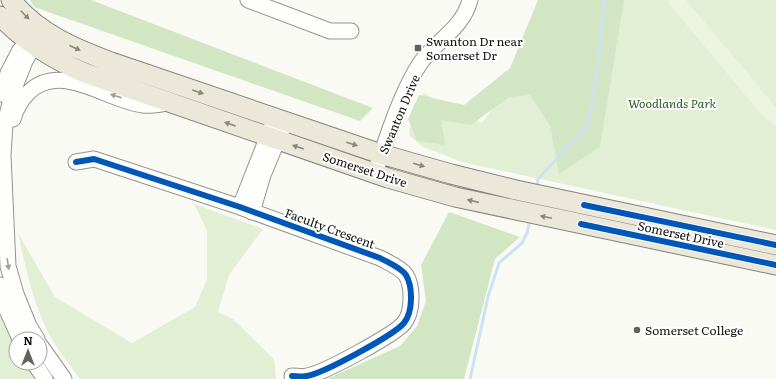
<svg xmlns="http://www.w3.org/2000/svg" width="776" height="379" font-family="Literata,serif">
	<style>
		.green { fill: #e2efd5 }
		.forest { fill: #d2e6c4 }
		.pitch { fill: #ecf3df }
		.lines { fill: none; stroke-linecap: round; stroke-linejoin: round }
		.stream { stroke: #cce2f2; stroke-width: 3 }
		.minor-casing { stroke: #949492; stroke-width: 17 }
		.major-casing { stroke: #82827f; stroke-width: 21 }
		.minor { stroke: #fefefd; stroke-width: 15 }
		.major { stroke: #ebe8da; stroke-width: 19 }
		.cycleway-casing { stroke: #fff; stroke-width: 8 }
		.cycleway { stroke: #0057b8; stroke-width: 6 }
		.oneway { fill: #88867e }
		.oneway2 { fill: #9e9e9d }
		.poi-dot { fill: #61615e; stroke: #fff; stroke-width: 1.5 }
		.labels { text-anchor: middle; dominant-baseline: central; stroke-width: 4; stroke-linejoin: round; paint-order: stroke }
		.poi-label { font-size: 12px; fill: #0e0e0e; stroke: #fff; text-anchor: start }
		.park-label { font-size: 12px; font-style: italic; fill: #2b6123; stroke: #fff }
		.street-label { font-size: 12px; fill: #0e0e0e; stroke: #fff }
	</style>
	<rect width="100%" height="100%" fill="#fafaf4"/>
	<path class="green" d="M548 0H776V230L462 162 423 147 410 136 409 130 423 93 482 123 516 77Z
		M194 204 263 229 229 275 218 312 233 319 274 359 276 379H80C70 365 58 351 50 336 33 304 26 269 18 233L55 297 132 343 195 307 207 279V231Z
		M0 314 16 341V363H29L38 379H0Z"/>
	<path class="forest" d="M30 0H91L373 108 360 121 34 7Z
		M538 0H624L600 147 559 174 550 126 530 95 509 97 471 125 441 120 445 145 417 141 408 119 419 95 464 105 510 68Z
		M449 212 520 237 495 259 464 379H327L400 346 417 326 426 301 421 265Z"/>
	<path class="pitch" d="M666 0H686L776 107V127L760 113Z"/>
	<g class="lines">
		<path class="stream" d="M537 188 538 179 588 125 598 65 604 0
			M470 379 488 297 499 263 522 243 527 233 530 219"/>
		<g class="minor-casing">
			<path id="minor" d="M248 0 330 31H351
				M2 94 8 73 20 50
				M13 119C16 109 21 100 28 93 60 60 107 101 143 105 151 106 160 104 168 103
				M76 162 94 159 240 207 380 258C389 263 400 267 406 275 413 287 413 312 404 323 394 335 324 373 307 376 303 377 297 376 292 376
				M378 164C388 134 403 88 421 62 437 40 463 28 470 0
				M240 207 275 118
				M252 212 263 175 285 122
				M0 285 6 308 20 339
				M37 339 29 326 16 294 8 266 3 155 5 124 12 94 25 61 39 36
				M40 345 64 379
				M34 363 45 379"/>
		</g>
		<g class="major-casing">
			<path id="major" d="M11 0C38 33 73 48 111 62L381 154 451 174 516 190 776 245
				M0 16C25 42 52 59 85 73L388 178 455 197 776 265"/>
		</g>
		<use href="#minor" class="minor"/>
		<use href="#major" class="major"/>
		<g class="cycleway-casing">
			<path id="cycleway" d="M76 162 94 159 240 207 380 258C389 263 400 267 406 275 413 287 413 312 404 323 394 335 324 373 307 376 303 377 297 376 292 376
				M584 205 776 245
				M581 224 776 265"/>
		</g>
		<use href="#cycleway" class="cycleway"/>
	</g>
	<defs><path id="oneway-solid" d="M-6-.8H1V-3.2L6.5 0L1 3.2V.8H-6Z"/></defs>
	<g class="oneway">
		<use href="#oneway-solid" transform="translate(25 15) rotate(45)"/>
		<use href="#oneway-solid" transform="translate(75 48) rotate(24)"/>
		<use href="#oneway-solid" transform="translate(198 92) rotate(19)"/>
		<use href="#oneway-solid" transform="translate(230 124) rotate(-161)"/>
		<use href="#oneway-solid" transform="translate(352 144) rotate(18)"/>
		<use href="#oneway-solid" transform="translate(298 147) rotate(-161)"/>
		<use href="#oneway-solid" transform="translate(419 165) rotate(16)"/>
		<use href="#oneway-solid" transform="translate(473 201) rotate(-167)"/>
		<use href="#oneway-solid" transform="translate(546 217) rotate(-168)"/>
	</g>
	<g class="oneway2">
		<use href="#oneway-solid" transform="translate(116 96) rotate(-162)"/>
		<use href="#oneway-solid" transform="translate(8 264) rotate(81)"/>
	</g>
	<g class="poi-dot">
		<rect x="414" y="44" width="8" height="8" rx="2"/>
		<circle cx="637" cy="330" r="4"/>
	</g>
	<g class="labels">
		<g class="poi-label">
			<text x="426" y="41">Swanton Dr near<tspan x="426" dy="14">Somerset Dr</tspan></text>
			<text x="645" y="330">Somerset College</text>
		</g>
		<g class="park-label">
			<text x="672" y="103">Woodlands Park</text>
		</g>
		<g class="street-label">
			<text transform="translate(399 114) rotate(-67)">Swanton Drive</text>
			<text transform="translate(365 169) rotate(18)">Somerset Drive</text>
			<text transform="translate(330 228) rotate(20)">Faculty Crescent</text>
			<text transform="translate(681 234) rotate(12)">Somerset Drive</text>
		</g>
	</g>
	<g transform="translate(28 351)"><circle r="19" fill="#ffffff" stroke="#9f9f9f"/>
	<path d="M0-3L7 15L0 10L-7 15Z" fill="#61615e"/>
	<text y="-6" font-size="11" font-weight="bold" text-anchor="middle" fill="#0e0e0e">N</text>
	</g>
</svg>
